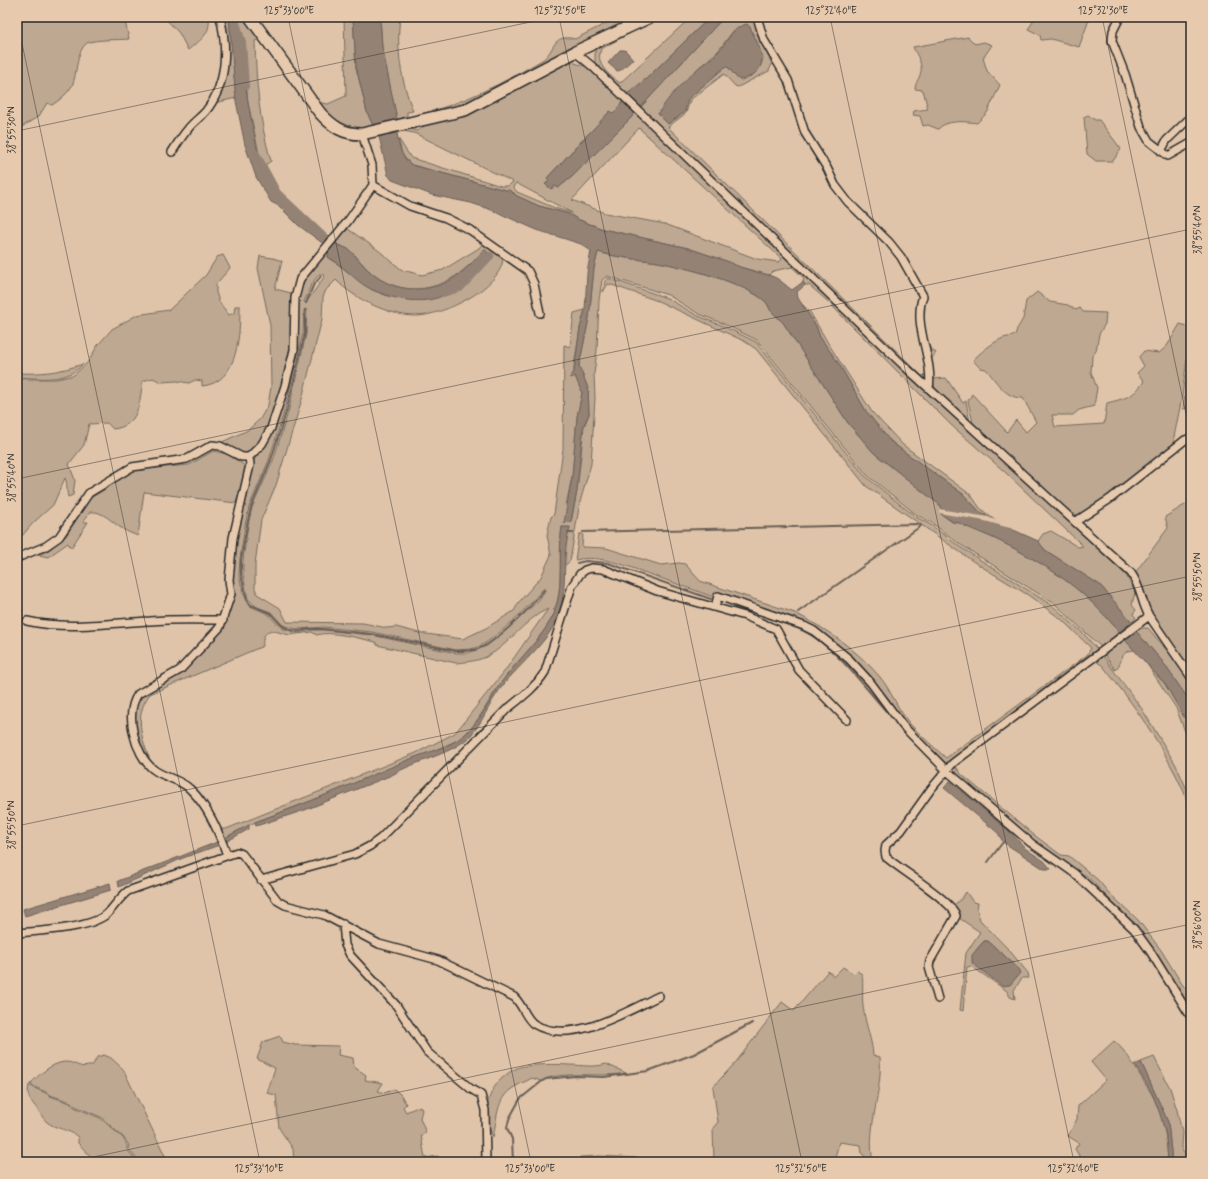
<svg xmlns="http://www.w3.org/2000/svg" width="1208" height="1179" font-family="Mynerve,sans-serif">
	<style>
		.green { fill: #bea892; stroke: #746a5e; fill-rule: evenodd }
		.water { fill: #948274; stroke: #6a5f57 }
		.pier { fill: #dfc4a9 }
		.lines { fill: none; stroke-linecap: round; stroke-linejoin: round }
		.stream { stroke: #6a5f57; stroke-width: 2 }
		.canal { stroke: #948274; stroke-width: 8 }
		.street-casing { stroke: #2b2b2b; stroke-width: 10 }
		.primary-casing { stroke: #2b2b2b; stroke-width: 14 }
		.street { stroke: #e7caae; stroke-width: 7 }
		.primary { stroke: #e7caae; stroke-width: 11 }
		.ticks { fill: none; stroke: #2b2b2b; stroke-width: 1; stroke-opacity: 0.45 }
		.neatline { fill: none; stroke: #2b2b2b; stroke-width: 1.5 }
		.ticks-label { font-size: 10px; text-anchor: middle; fill: #2b2b2b }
	</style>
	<rect width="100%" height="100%" fill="#dfc4a9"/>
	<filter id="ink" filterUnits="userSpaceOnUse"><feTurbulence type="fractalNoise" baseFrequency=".025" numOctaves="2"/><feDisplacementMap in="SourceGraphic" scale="8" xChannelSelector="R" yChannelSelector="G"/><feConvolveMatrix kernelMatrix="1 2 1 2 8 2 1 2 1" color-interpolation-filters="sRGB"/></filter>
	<g filter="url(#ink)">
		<path class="green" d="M17 17H124L129 39C120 40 94 39 87 43 76 50 77 76 72 86 67 94 60 100 52 105L47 103 39 116 17 130Z
			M164 17H209C211 35 200 40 188 50L179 33Z
			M222 17H229L236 98 215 103 223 81Z
			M237 17H246L261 38 255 41C256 83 259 120 271 161L262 167 248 103 244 62Z
			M344 17H353L356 67 367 112 374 128 340 129 316 102 328 104 346 96Z
			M380 17H400C396 49 401 81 413 111L407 112V116L401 118 398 124 382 47Z
			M619 17H639L467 103 428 115H418C461 104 504 83 542 60 556 51 551 33 575 39Z
			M691 17H710L646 79 626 95 595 64V48L655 19 601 49C595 65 609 75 620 83Z
			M724 17H754L759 38 772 64 769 71 738 87 735 86 724 74 690 100 686 113 668 127 922 376 928 374 926 382 640 108ZM750 27 763 57C762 72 749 75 737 78L728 67H725L687 99 685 112 668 124 659 114 697 69 718 51 733 31Z
			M1030 17H1090L1079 47 1051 39 1041 40 1040 35 1028 29 1033 22Z
			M968 37 975 44 984 42 992 45 983 58 987 71 1000 85 987 113 977 123C964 121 946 120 938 129L928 125 923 126 920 116 913 115 914 111 928 109 923 90 915 89C916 81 918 81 920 75 924 65 917 56 913 47Z
			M569 61 590 68 623 100 617 110 588 134 547 178 549 181 546 184 551 189 555 186 558 188 573 176 631 118 635 111 834 301 897 364 1035 489 1126 575 1135 592 1132 605 1136 610 1133 614 1136 618 1132 622 1100 585 1045 550 1038 541 1043 534 1051 531 1078 547 1083 546 1005 472 951 425 825 299 809 285H805L803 282 804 278 792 267 773 271 769 275 736 266 732 263 688 248 603 229 577 219 569 214 539 206 517 196 513 192 412 165 403 157 398 138 411 158 501 186H508L513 182 414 133 397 130 404 127 417 131 428 123ZM639 128 782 259 779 262 757 259 665 224 605 213 572 200ZM516 183 572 213 555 208 517 192 513 187Z
			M1088 115 1095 120H1099L1121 149 1113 161H1096L1087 154 1084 117Z
			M348 229 378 250 402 270 422 275 443 270 479 248 484 242 503 259C501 288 442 316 416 316 389 316 353 298 336 280L326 290 323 297 322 319 302 399 276 485 261 520 255 564V588L257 594 280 608 287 622 363 623 387 628 396 627 419 633 463 639 486 628 514 611 519 602 541 577 551 555 547 535 551 517 554 514 563 449 564 345 570 347 574 313 585 310 580 328 574 366V373L582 393 577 417 572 477 566 505 571 522 577 491 584 427 589 414 588 388 579 366 589 318 594 268 598 252C618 258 638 259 658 262 688 268 742 282 765 301 768 304 769 308 771 311 776 316 780 319 784 324L848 423 874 453 941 506V514L952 522H957C968 527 979 532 991 537 1042 561 1084 588 1119 632L1101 647 1055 604 961 545 932 523 917 515 867 475 757 340 724 324 699 314 668 295 607 276 602 280 599 300 597 350 594 374 595 398 591 464 580 502 570 561 564 566V548L570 528 562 527C558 550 564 593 554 610L555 612C543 637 521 657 504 679 488 699 479 725 458 740L364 781 255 822 223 839 217 829H226L416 753 455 733 504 672 548 609C524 619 509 646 486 657 477 661 466 662 456 663L377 645 376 642C362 639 329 630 317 635L312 632 289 635 271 630C264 634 262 637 263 646L150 694C132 716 143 744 153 767 135 740 131 728 139 696L164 681 220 632 231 580 235 539 252 465 281 406 297 318 299 285 329 250 328 257 372 290 388 296 447 294 469 279 471 263C445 290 406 299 374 275 364 268 358 256 348 249 344 247 338 245 334 243ZM319 274H323L324 277 306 303 304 302 311 285ZM305 309 307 310 306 334 289 409 273 461 252 508 248 525 243 560V575L248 599 257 607 271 612 283 625 292 628 299 629 323 627 372 632 456 650C463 649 469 650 475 648 494 642 530 605 543 589H546L538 601 508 629 487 646 468 653H456L371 635 323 630H310L299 633 291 631 281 628 268 614 250 606 243 593 239 575 240 559 245 525 249 507 269 460 285 409 303 333 304 310Z
			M223 255 230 268 216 284V292L219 302 229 315 234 313 235 306H240C240 333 239 383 202 386V381L195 380 189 383 177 381 161 382 153 378 143 381C139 402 140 426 113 429L107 423 89 424 84 445 69 464 75 480 73 495 68 497C66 490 68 484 65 478L53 505 33 523 21 537 17 539V379H57L74 375 88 362 98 345 112 329 137 315 169 310 206 275 217 257Z
			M260 256 273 258 282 261 275 289 291 293V341L282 388 271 421 256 448 246 455 240 454 220 443 248 430 260 419 268 405 271 387 270 325 258 268Z
			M608 278 667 298 698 316 723 326 756 342 865 476 916 517 931 525 960 547 1053 606 1084 634 1097 649 946 763 902 720 888 698 865 672 828 638 624 565C607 560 592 556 575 560L579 534H583L582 547 606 548 661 565 679 563 685 564 700 581 795 613C827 629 857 650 880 677 892 692 898 710 910 724 921 736 934 747 946 758L1087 655 1091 648 1061 619 1028 595 974 562 866 486 756 349 744 341 658 301 612 285 608 284 603 292 605 281Z
			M1037 292 1050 302 1068 305 1076 310 1080 308 1083 312 1106 313 1105 324 1099 334 1096 351 1092 356 1091 372 1097 388 1094 406 1079 410 1073 415H1052L1055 427 1104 424 1107 403C1125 398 1133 398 1144 381L1137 373 1144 366 1139 357 1144 351 1159 353 1167 346 1180 324 1191 327 1182 397 1174 437V448L1080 516 1066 511 1022 468 974 427 968 401 972 394 1007 432 1016 420 1026 432 1036 422 1023 398C1006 399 996 381 986 369L980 368 973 360C980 353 992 343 1001 339 1006 336 1010 338 1015 335L1017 329 1023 319 1026 301Z
			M801 303 810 312 828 343 872 412 903 445 971 495 980 508 998 523 980 512 963 494 910 457 885 436 866 411 839 364 820 337 816 326Z
			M926 344 936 353 931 359 934 379 946 378 963 403 966 401 970 423 935 388 931 377Z
			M1191 344V407L1183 409Z
			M83 364C67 383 39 378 17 377V373C42 374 59 372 83 364Z
			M213 451 227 454 247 467 236 503 144 492 138 536C133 534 127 532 123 529 112 523 103 510 90 512L83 522H88L71 548 68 543 48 557 39 555 49 550 66 536 89 499 107 488 132 470 189 465Z
			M1191 496V674L1155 624 1135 573 1168 528 1165 517 1188 503Z
			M1138 628H1148L1175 660 1191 684V703L1162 661 1135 630Z
			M1124 639 1135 650C1118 651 1125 661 1115 670L1105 655 1107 651Z
			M1103 656 1142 709 1176 765 1190 796 1191 822C1188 812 1188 801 1184 792 1164 747 1133 703 1102 665L1097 662Z
			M1147 664 1165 684 1191 729V747L1176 708Z
			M956 766 961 774 1034 835 1061 855 1069 856 1098 880 1108 892 1138 920 1161 950 1182 984 1191 995V1011L1139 930 1088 877 1056 858 1033 841 960 779 956 774Z
			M966 892 973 902 978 903 977 909 980 920 1009 950 1028 973 1029 978H1022L1014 990 1015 999 1010 997 1007 991 971 966 967 967 963 1011 960 1010 966 953 980 932 959 918 960 914 954 905 962 898ZM984 941H988L1017 967 1019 973 1010 985 976 950Z
			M843 967 854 974 857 971 862 974C864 986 861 1000 864 1012 866 1026 872 1040 873 1055L880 1057C883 1092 866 1127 873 1162H871L862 1154 861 1145 839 1142 834 1162H714L713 1128 718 1122 713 1087 736 1062 782 1002 794 1011 828 971 834 976Z
			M280 1036 283 1042 295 1045 339 1046 338 1055 353 1058 354 1067 366 1075 365 1080 383 1083 378 1091 385 1093 394 1089 401 1095 406 1104 403 1107 406 1112 420 1106 422 1110 420 1118 426 1133 421 1135 425 1158 438 1156 440 1162H294L293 1149 279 1128 276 1095 267 1093 275 1068 257 1059 263 1042Z
			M1114 1041C1126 1051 1133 1064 1141 1077 1144 1083 1148 1088 1151 1093 1163 1113 1167 1139 1168 1162H1083L1075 1149 1079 1143 1068 1136 1077 1119 1078 1106 1106 1080 1091 1062Z
			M104 1055 111 1058 123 1069 168 1162H140L128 1149 129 1145 123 1137 101 1117 75 1106 71 1102 50 1095C45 1090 36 1089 30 1084 39 1075 51 1063 65 1062 78 1062 77 1070 93 1065L97 1057Z
			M1154 1057 1170 1088 1177 1110 1182 1132 1181 1147 1188 1162H1172L1168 1122 1141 1062Z
			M606 1064 626 1073C602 1078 560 1070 541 1081L532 1078C525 1082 516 1085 510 1090 496 1101 497 1121 493 1137 487 1124 484 1110 490 1096 494 1084 506 1073 517 1068 524 1064 560 1064 569 1065 583 1065 593 1068 606 1064Z
			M29 1085C36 1090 44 1091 50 1096L70 1103 74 1107 100 1118 123 1138 127 1145V1150L138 1162H96L78 1143V1137C69 1129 55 1129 47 1122 43 1119 41 1114 38 1110 31 1100 26 1099 29 1085Z
			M599 1156 639 1158 646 1162H579L580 1157Z"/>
		<path class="water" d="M229 17H237L238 19 248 103 259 158 268 184 284 202 329 240 325 245 298 225 279 206 271 202 256 177 245 145 236 101Z
			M353 17H380L382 47 398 124 374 128 367 112 356 67Z
			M710 17H724L640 108 626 95 646 79Z
			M747 24 750 27C760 49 774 70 741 80L737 78 728 67H725L688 99 685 112 668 124 658 114C668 97 683 82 697 69 704 63 713 58 719 51 728 41 732 27 747 24Z
			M620 50H625L633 59 621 70 617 71 608 63Z
			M623 100 635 111 631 118 573 176 558 188 555 186 551 189 545 184 549 181 547 178 610 111 613 113 620 106Z
			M397 128C397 141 400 157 412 165L505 190H509L517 196 539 206 569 214 577 219 603 229 688 248 732 263C738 268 763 273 771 276 779 278 786 286 792 290L803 282 805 285 797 292 798 298 816 326 820 337 839 364 866 411 891 442 963 494 980 512 998 523 1038 541 1045 550 1100 585 1132 622 1119 632C1084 588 1042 561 991 537 979 532 968 528 957 522H953L941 514V506L874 453 848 423 784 324C780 319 776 316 771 311 769 308 768 304 765 301 742 282 688 268 658 262 638 259 618 258 598 252L594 268 589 318 579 366 588 388 589 414 583 427 577 491 571 522 564 523 572 477 577 417 582 393 575 376 572 378 570 377 574 372 580 328 585 310 587 273 591 251 581 244 537 230 489 209 471 203 432 195 392 180 388 175 378 132Z
			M334 243C338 245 343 247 348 249 357 256 364 268 374 275 400 295 436 293 461 273 470 266 477 257 485 249L488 253 484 258 486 260C480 271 468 281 457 287 453 289 451 292 447 294 424 306 395 300 373 290 356 283 345 266 328 257L329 250Z
			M562 527H570C561 557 568 583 560 611 551 643 514 667 496 695 486 710 479 731 463 742 442 757 415 761 392 775L305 810 256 826 255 822C308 803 359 781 410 759 427 752 448 748 463 736 481 723 490 697 503 680 520 657 543 638 555 612L554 610C564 593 558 550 562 527Z
			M1135 630 1162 661 1191 703V729L1165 684 1124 639Z
			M950 781 1009 831 1026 849 1044 861 1051 869H1044L1003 842 998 833 944 788Z
			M249 825V829L222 844 183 858 119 887 118 881 217 842Z
			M110 883 111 890 25 916 23 909Z
			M984 941H988L1017 967 1020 973 1010 985 1002 986 972 963V955Z
			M1141 1062 1168 1122 1172 1162H1168L1166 1135 1160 1114 1152 1093 1135 1065Z"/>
		<path class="pier" d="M939 509 988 517 1020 531 985 521 939 513Z"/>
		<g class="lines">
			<path class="stream" d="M306 303 313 286 321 276
				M305 310V333L287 409 271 460 251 507 247 525 241 560V575L247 600 251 605 270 613 282 626 291 630 299 631 309 629H323L372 634 456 651C464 651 471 651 478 649 499 640 530 608 544 590
				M583 532 919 524 921 526 798 612
				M568 533H573
				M577 563 586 561 608 563 711 599
				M734 607C760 615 791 622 814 637 842 656 864 686 886 711
				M988 862 1003 842
				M513 1162 512 1139 507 1128 509 1119 520 1099 541 1082 546 1079 575 1076 604 1077 648 1071 694 1054 752 1023"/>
			<path class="canal" d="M234 17 242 42 245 86
				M256 154 277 193 327 240
				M443 293 460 288 490 256"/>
			<g class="street-casing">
				<path id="street" d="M757 17 764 40 788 80 805 133 827 168 835 185 848 202 889 242 901 257 923 296C912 326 934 358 929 388
					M1120 17 1113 31 1112 41 1125 74 1141 127 1149 141 1168 156 1191 143
					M575 52 593 67 902 364 1131 573C1141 587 1141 602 1149 616L1191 677
					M1161 151 1167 140 1191 117
					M172 152C177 144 182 136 188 129 193 122 200 118 206 111 227 85 228 48 220 17
					M373 185 410 206 446 218 470 230 528 271 534 284 540 313
					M1075 522 1110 499 1185 440 1191 438
					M17 558 46 546 59 537 89 493 132 467 187 459 212 445 220 446 242 457H249L262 444 271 428 285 386 294 350 295 298 300 279 348 221 373 185 372 165 362 134
					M715 607 718 596 804 626 814 631 849 659 871 683 903 726 946 770 1031 843 1074 873 1134 929 1150 951 1191 1017
					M27 621C67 630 109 623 150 621 174 619 199 620 223 620
					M227 855C219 833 208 806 190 789 180 779 164 778 153 769 135 755 124 714 138 694L180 670 220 627 231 594 229 580 233 538 250 465 249 457
					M261 880 355 854 370 846 381 838 506 710C521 698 535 688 545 672L572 586 580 574 585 570 591 568 603 569 657 591 745 616 776 629 799 670 847 720
					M343 924 345 945 350 955 396 1005 427 1052 471 1089 481 1095 485 1110 486 1162
					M17 933C40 931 89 929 107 914 114 907 119 898 128 891L237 852 242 854 278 901 285 905 324 915 379 944 438 960 514 997C523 1005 525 1018 534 1024 570 1046 626 1012 659 996
					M938 999 929 967 930 961 956 916C954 902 899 869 886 857L885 851 886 845 901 831 931 789 953 763 1149 616"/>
			</g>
			<g class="primary-casing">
				<path id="primary" d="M250 17 320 113C333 127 343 134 362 134L465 110 575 52 650 17"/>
			</g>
			<use href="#street" class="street"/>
			<use href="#primary" class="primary"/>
		</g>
	</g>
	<path class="ticks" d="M288 17 531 1162M559 17 802 1162M830 17 1074 1162M1102 17 1191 438M17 20 260 1162M17 131 554 17M17 479 1191 229M17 826 1191 576M70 1162 1191 924"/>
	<rect width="1208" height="1179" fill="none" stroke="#e7caae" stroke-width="44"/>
	<rect x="22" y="22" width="1164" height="1135" class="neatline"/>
	<g class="ticks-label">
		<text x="289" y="14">125°33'00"E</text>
		<text x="560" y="14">125°32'50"E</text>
		<text x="831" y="14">125°32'40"E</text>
		<text x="1103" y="14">125°32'30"E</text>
		<text transform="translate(11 130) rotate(-90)" y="4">38°55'30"N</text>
		<text transform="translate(1197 230) rotate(-90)" y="4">38°55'40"N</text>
		<text transform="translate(11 478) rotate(-90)" y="4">38°55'40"N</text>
		<text transform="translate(1197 577) rotate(-90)" y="4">38°55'50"N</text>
		<text transform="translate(11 825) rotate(-90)" y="4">38°55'50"N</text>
		<text transform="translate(1197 925) rotate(-90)" y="4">38°56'00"N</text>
		<text x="259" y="1172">125°33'10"E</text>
		<text x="530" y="1172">125°33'00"E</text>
		<text x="801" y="1172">125°32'50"E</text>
		<text x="1073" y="1172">125°32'40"E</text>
	</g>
</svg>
